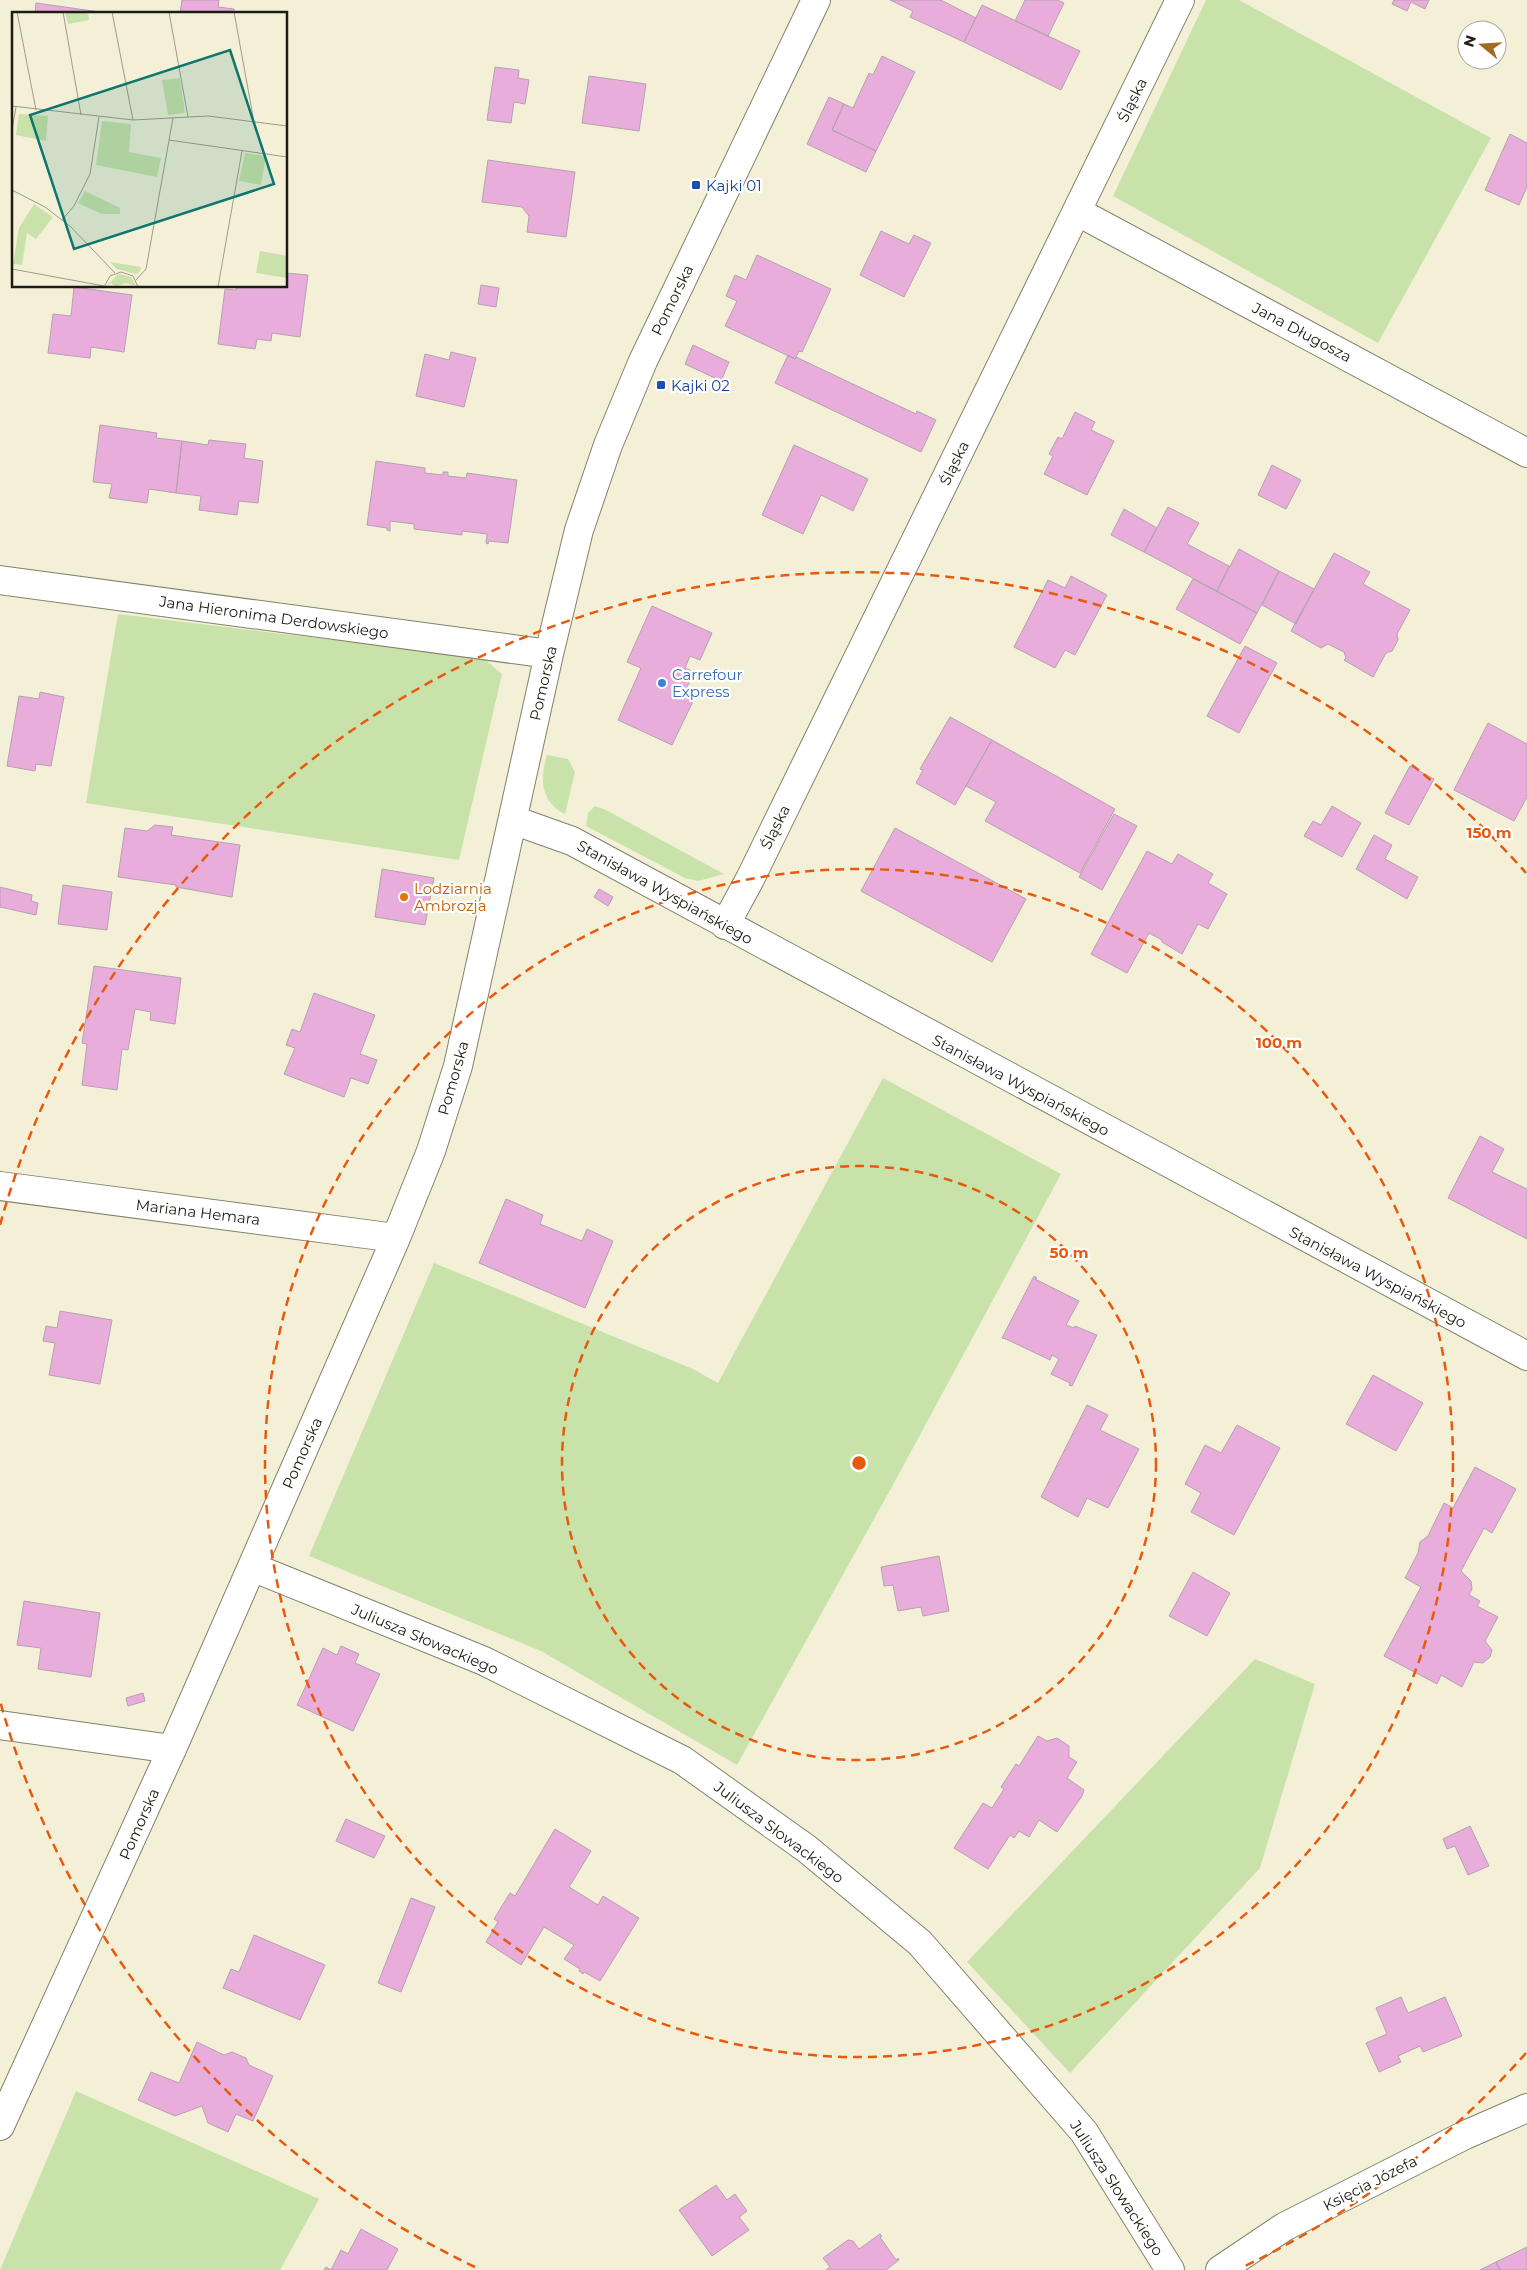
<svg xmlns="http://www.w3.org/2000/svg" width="1527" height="2270" font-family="Montserrat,sans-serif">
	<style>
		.green { fill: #c9e2a9 }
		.building { fill: #e8addb; stroke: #b5a1b0 }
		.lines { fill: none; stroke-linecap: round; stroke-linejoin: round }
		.minor-casing { stroke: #84816b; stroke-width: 30 }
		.minor { stroke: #fff; stroke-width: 28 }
		.ring { fill: none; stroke: #e8590c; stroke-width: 2.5; stroke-dasharray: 9 6 }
		.transit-dot { fill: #1a4fb4; stroke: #fff; stroke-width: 2 }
		.shop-dot { fill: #3f7fe0; stroke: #fff; stroke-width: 2 }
		.food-dot { fill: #e8710a; stroke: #fff; stroke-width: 2 }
		.labels { text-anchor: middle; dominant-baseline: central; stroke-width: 4.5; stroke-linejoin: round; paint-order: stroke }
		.street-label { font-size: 15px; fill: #1d1b13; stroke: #fff }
		.transit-label { font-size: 15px; fill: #164399; stroke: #fff; text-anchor: start }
		.shop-label { font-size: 15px; fill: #366cbe; stroke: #fff; text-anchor: start }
		.food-label { font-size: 15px; fill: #c56008; stroke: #fff; text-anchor: start }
		.inset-road { fill: none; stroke: #9e9b89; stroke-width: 1 }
		.view { fill: #0f766e; fill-opacity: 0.15; stroke: #0f766e; stroke-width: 2.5 }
		.inset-edge { fill: none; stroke: #1d1b13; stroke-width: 2.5 }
		.centre { fill: #e8590c; stroke: #fff; stroke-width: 2.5 }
		.ring-label { font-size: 15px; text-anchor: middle; font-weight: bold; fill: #e8590c; stroke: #fff; stroke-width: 4.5; stroke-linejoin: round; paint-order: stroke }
	</style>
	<rect width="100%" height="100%" fill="#f4f0d8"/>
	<path class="green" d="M1206 0H1239L1491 138 1378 343 1113 196Z
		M118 614 483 658 502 674 459 860 86 803Z
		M547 755 568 759 575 772 565 814C540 801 540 779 547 755Z
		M595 806 606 810 724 874 698 881 685 878 586 826 588 813Z
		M883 1078 1061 1174 894 1483 737 1765 541 1651 309 1556 434 1263 693 1369 718 1383Z
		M1255 1659 1315 1684 1260 1868 1070 2073 967 1962Z
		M76 2091 319 2199 280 2270H0Z"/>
	<path class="building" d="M182 0H219L218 7 234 9 233 14H180Z
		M890 0H941L976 18 964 42 910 17 913 11Z
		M1025 0H1058L1064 3 1048 36 1015 21Z
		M1394 0H1429L1425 9 1411 2 1407 11 1392 4Z
		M36 3 107 13V14H35Z
		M982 5 1080 51 1061 90 964 42Z
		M882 56 915 72 876 151 832 130 844 104 853 108 869 73 873 75Z
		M495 67 519 70 518 78 529 80 525 104 514 102 511 123 487 120Z
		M589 76 646 84 639 131 582 123Z
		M829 97 844 104 832 130 876 151 866 172 807 144Z
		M1510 134 1527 143V187L1519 205 1485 190Z
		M488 160 575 172 566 237 527 232 529 216 522 207 482 202Z
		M881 231 909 244 914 235 931 243 904 297 860 275Z
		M757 255 831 289 802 352 799 351 795 359 725 326 737 301 726 296 735 275 746 280Z
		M286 273 308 275 300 337 272 333 271 341 257 339 255 349 218 344 225 289 236 290 237 286H286Z
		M481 285 499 288 496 307 478 304Z
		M74 287 132 295 124 352 91 347 90 358 48 353 53 314 71 316Z
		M693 345 729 362 721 381 685 364Z
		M451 352 476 358 464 407 416 396 425 354 449 360Z
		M788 355 795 359 796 357 916 414 917 411 936 420 921 452 775 383Z
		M1075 412 1095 422 1091 430 1114 441 1087 495 1044 474 1053 456 1049 454 1058 437 1062 439Z
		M100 425 157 433 156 438 182 441 176 493 149 489 147 503 109 498 112 484 93 482Z
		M209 440 246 444 244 458 263 461 258 503 239 501 237 515 199 510 201 496 176 493 182 441 208 445Z
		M794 445 868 479 853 511 821 495 803 534 762 515Z
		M376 461 425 468V473L443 475V472H448V476L466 478 467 473 517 480 508 543 489 541 488 544 486 543 487 534 462 531V535L414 529V524L390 521V531L387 530V528L367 525Z
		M1272 465 1301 480 1286 509 1258 495Z
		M1168 507 1199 523 1187 544 1229 566 1217 591 1144 552Z
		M1124 509 1157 528 1144 552 1111 535Z
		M1239 549 1279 571 1257 613 1217 591Z
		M1334 553 1370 572 1363 584 1410 610 1397 634 1398 640 1392 651 1386 653 1373 677 1344 660 1346 658 1344 652 1328 644 1321 648 1291 631Z
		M1279 571 1314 589 1296 624 1262 605Z
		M1071 576 1107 595 1075 655 1065 650 1055 668 1014 647 1048 580 1065 588Z
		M1193 579 1257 613 1240 644 1176 609Z
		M652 606 712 633 700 660 690 656 685 668 694 672 684 694 692 698 693 693 696 695 672 745 618 720 641 668 627 662Z
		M1245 646 1277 663 1239 733 1207 716Z
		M40 692 64 697 51 766 36 764 35 771 7 766 19 696 39 699Z
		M950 717 992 740 955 805 916 783 923 770 920 769Z
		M1488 723 1527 744V797L1514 821 1454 790Z
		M992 740 1115 809 1080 873 985 821 996 802 966 786Z
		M1410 766 1434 779 1409 825 1385 813Z
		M1332 806 1361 823 1342 857 1304 836 1313 821 1321 825Z
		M1114 814 1137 826 1102 890 1079 877Z
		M155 825 173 827 171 835 240 845 232 897 176 887V885L118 877 125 828 147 831Z
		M895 828 1026 899 992 962 861 891Z
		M1374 835 1392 845 1385 859 1418 877 1407 899 1356 869Z
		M1147 851 1172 864 1178 854 1213 874 1208 883 1227 894 1208 929 1198 924 1182 954 1162 942V940L1149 933 1127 973 1091 954Z
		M382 869 434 878 425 925 375 917Z
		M63 885 112 892 107 930 58 924Z
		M0 887 32 895 31 901 38 903 36 915 0 907Z
		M599 889 613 897 608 906 594 897Z
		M94 966 181 978 175 1024 150 1020 151 1012 135 1009 128 1050 122 1049 117 1090 82 1085 87 1044 82 1043Z
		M314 993 375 1015 360 1054 377 1060 368 1084 351 1078 344 1097 284 1074 295 1048 286 1045 292 1029 300 1032Z
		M1480 1136 1504 1149 1492 1172 1527 1189V1239L1448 1198Z
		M506 1199 543 1215 540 1224 582 1241 587 1229 613 1241 585 1308 479 1263Z
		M1034 1276 1037 1278 1035 1279 1079 1301 1066 1325 1074 1328 1075 1326 1097 1335 1072 1386 1069 1385 1070 1383 1051 1374 1059 1359 1052 1355 1050 1360 1006 1339 1002 1338Z
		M60 1311 112 1320 100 1384 49 1375 55 1343 43 1341 46 1326 57 1328Z
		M1373 1375 1423 1403 1396 1451 1346 1424Z
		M1087 1405 1108 1415 1100 1430 1139 1449 1108 1508 1087 1498 1078 1517 1041 1497Z
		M1237 1425 1280 1448 1234 1535 1191 1512 1201 1493 1185 1484 1205 1445 1221 1453Z
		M1475 1467 1516 1489 1492 1533 1484 1528 1461 1571 1471 1581 1472 1589 1469 1595 1480 1601 1477 1606 1498 1617 1485 1641 1492 1650 1490 1657 1483 1663 1474 1662 1462 1687 1441 1675 1437 1684 1384 1656 1421 1587 1405 1578 1418 1553 1420 1542 1428 1536 1444 1503 1453 1508Z
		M939 1556 949 1611 923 1616 921 1607 898 1611 893 1585 884 1586 881 1567Z
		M1193 1572 1230 1593 1207 1636 1169 1616Z
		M24 1601 100 1613 91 1677 38 1669 41 1648 17 1645Z
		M341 1646 359 1654 355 1663 380 1674 353 1731 297 1705 323 1648 337 1655Z
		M143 1693 145 1701 128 1706 126 1698Z
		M1038 1736 1047 1741 1057 1738 1069 1746V1757L1077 1762 1067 1778 1084 1790 1082 1796 1057 1832 1039 1820 1029 1837 1019 1831 1014 1838 1010 1835 988 1869 954 1848 983 1803 992 1808 1004 1789 1001 1787 1016 1764 1019 1766Z
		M346 1819 385 1836 374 1858 336 1841Z
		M1470 1826 1489 1866 1468 1875 1455 1846 1447 1849 1443 1839Z
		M555 1829 591 1851 569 1887 598 1905 603 1896 639 1918 600 1981 584 1972 583 1974 579 1971 580 1969 564 1959 574 1945 544 1927 521 1965 486 1942 498 1922 494 1919 510 1893 515 1896Z
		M411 1898 435 1907 401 1992 378 1983Z
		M254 1935 325 1965 300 2020 223 1988 231 1969 239 1972Z
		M1401 1997 1408 2013 1445 1997 1462 2036 1423 2052 1420 2046 1398 2056 1401 2062 1379 2072 1366 2043 1387 2034 1376 2008Z
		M197 2042 224 2055 232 2052 246 2058 249 2065 273 2076 253 2121 236 2114 228 2132 208 2123 202 2106 175 2116 138 2100 151 2072 179 2083Z
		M716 2185 727 2200 735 2194 747 2211 739 2217 749 2230 712 2256 679 2210Z
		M361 2229 398 2249 387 2270H324L326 2267 331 2270 341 2250 348 2254Z
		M880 2234 882 2236 880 2237 896 2260 898 2258 899 2260 886 2270H826L830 2267 823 2258 848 2240 853 2241 859 2249Z
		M1527 2247V2270H1500L1496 2262Z
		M1496 2262 1500 2270H1480Z"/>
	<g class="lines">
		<g class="minor-casing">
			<path id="minor" d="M1078 212 1527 453
				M0 580 549 654
				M513 820 572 841 1527 1356
				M725 925 750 879 1180 0
				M0 1186 396 1238
				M252 1567 484 1661 682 1760 807 1849 920 1943 1084 2132 1170 2270
				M0 1725 172 1749
				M0 2126 172 1749 396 1238 431 1151 458 1066 549 654 579 530 608 445 643 361 816 0
				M1220 2270 1284 2227 1465 2135 1527 2108"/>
		</g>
		<use href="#minor" class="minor"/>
	</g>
	<g class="ring">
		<circle cx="859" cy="1463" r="297"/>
		<circle cx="859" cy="1463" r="594"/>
		<path d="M1526 2053A891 891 0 0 1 1243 2267M475 2267A891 891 0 0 1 0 1701M0 1225A891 891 0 0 1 1526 873"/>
	</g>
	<g class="transit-dot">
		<rect x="691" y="180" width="10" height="10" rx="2.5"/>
		<rect x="656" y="380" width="10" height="10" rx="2.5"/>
	</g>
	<circle class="shop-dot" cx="662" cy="683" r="5"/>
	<circle class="food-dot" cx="404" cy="897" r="5"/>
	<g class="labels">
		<g class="street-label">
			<text transform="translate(1132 100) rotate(-64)">Śląska</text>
			<text transform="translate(672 300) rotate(-64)">Pomorska</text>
			<text transform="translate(1302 332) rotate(28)">Jana Długosza</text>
			<text transform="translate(954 463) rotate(-64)">Śląska</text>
			<text transform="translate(274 617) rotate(8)">Jana Hieronima Derdowskiego</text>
			<text transform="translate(543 683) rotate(-77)">Pomorska</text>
			<text transform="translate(775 827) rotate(-64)">Śląska</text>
			<text transform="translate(665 892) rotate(29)">Stanisława Wyspiańskiego</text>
			<text transform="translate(453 1078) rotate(-74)">Pomorska</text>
			<text transform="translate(1021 1085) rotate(28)">Stanisława Wyspiańskiego</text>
			<text transform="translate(198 1212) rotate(7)">Mariana Hemara</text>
			<text transform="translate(1378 1277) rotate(28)">Stanisława Wyspiańskiego</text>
			<text transform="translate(302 1453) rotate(-66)">Pomorska</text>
			<text transform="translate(425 1639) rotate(23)">Juliusza Słowackiego</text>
			<text transform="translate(139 1824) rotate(-66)">Pomorska</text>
			<text transform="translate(779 1832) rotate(37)">Juliusza Słowackiego</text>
			<text transform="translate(1370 2183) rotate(-27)">Księcia Józefa</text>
			<text transform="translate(1117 2188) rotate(57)">Juliusza Słowackiego</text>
		</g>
		<g class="transit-label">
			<text x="706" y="185">Kajki 01</text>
			<text x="671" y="385">Kajki 02</text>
		</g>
		<g class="shop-label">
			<text x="672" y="674">Carrefour<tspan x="672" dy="17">Express</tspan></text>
		</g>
		<g class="food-label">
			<text x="414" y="888">Lodziarnia<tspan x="414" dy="17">Ambrozja</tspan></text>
		</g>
	</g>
	<g transform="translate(12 12)">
		<rect width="275" height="275" fill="#f4f0d8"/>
		<path d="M53 0H76L77 8 56 12ZM168 66 173 101 156 103 150 68ZM7 102 36 104 34 129 4 123ZM90 109 119 112 117 140 149 146 145 165 84 153ZM233 141 254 144 249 173 227 169ZM73 179 108 196V202H90L66 191ZM22 192 41 205 24 227 15 221 10 253 1 252 7 216ZM248 239 275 244V266L244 261ZM98 250 129 255 128 259 124 262 105 257ZM106 262 119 265 124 274 114 271 103 275 99 271 94 275Z" fill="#c9e2a9"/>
		<path class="inset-road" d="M5 0 24 98M51 0 69 103M100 0 121 108M157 0 176 105M222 0 242 110M0 94 121 108 196 104 275 114M0 118 4 95M157 128 275 145M0 178 33 195 59 215 103 261M50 208 62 194 78 162 87 105M0 257 92 274M124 268 134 257 161 106M92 275 98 264 109 260 121 264 126 275M206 275 230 139"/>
		<path class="view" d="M218 38 262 172 62 237 18 103Z"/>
		<rect width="275" height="275" class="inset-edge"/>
	</g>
	<circle cx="859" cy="1463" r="8" class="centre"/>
	<g class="ring-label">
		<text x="1489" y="838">150 m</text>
		<text x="1279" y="1048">100 m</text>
		<text x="1069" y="1258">50 m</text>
	</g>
	<g transform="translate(1482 45) rotate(288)"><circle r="24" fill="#ffffff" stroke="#a5a4a1"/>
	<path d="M0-4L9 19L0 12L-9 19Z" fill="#a06c24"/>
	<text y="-8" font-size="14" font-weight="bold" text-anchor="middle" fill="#1d1b13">N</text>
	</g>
</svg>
